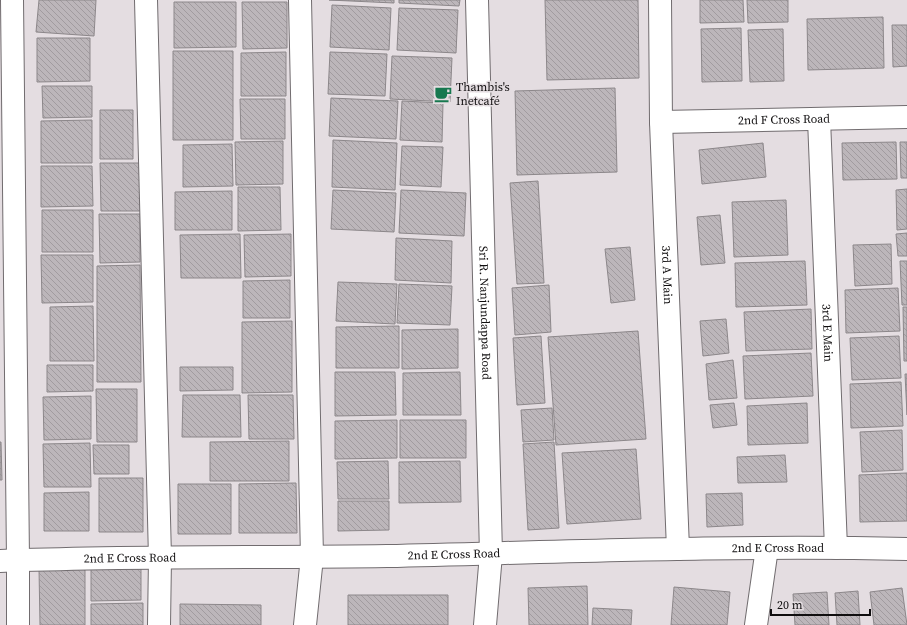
<svg xmlns="http://www.w3.org/2000/svg" width="907" height="625" font-family="'Source Serif 4',serif">
	<style>
		.building { fill: url(#building-back-hatch); stroke: #8c878a }
		.lines { fill: none; stroke-linecap: round; stroke-linejoin: round }
		.street-casing { stroke: #716c6f; stroke-width: 24 }
		.street { stroke: #fff; stroke-width: 22 }
		.labels { text-anchor: middle; dominant-baseline: central; stroke-width: 3; stroke-linejoin: round; paint-order: stroke }
		.poi-label { font-size: 12px; fill: #100e0f; stroke: #e4dde1; text-anchor: start }
		.street-label { font-size: 12px; fill: #100e0f; stroke: #e4dde1 }
	</style>
	<defs>
		<pattern id="building-back-hatch" width="6" height="6" patternUnits="userSpaceOnUse"><rect width="6" height="6" fill="#bcb6ba"/><path d="M-1 5l2 2M0 0l6 6M5-1l2 2" fill="none" stroke="#a19b9f"/></pattern>
	</defs>
	<rect width="100%" height="100%" fill="#e4dde1"/>
	<path class="building" d="M39 0H96L94 36 36 32Z
		M329 0H394V3Z
		M399 0H460L459 6 399 3Z
		M545 0H638L639 78 547 80Z
		M700 0H743L744 22 700 23Z
		M747 0H788V22L748 23Z
		M174 2H236V47L174 48Z
		M242 2H287V48L243 49Z
		M332 5 391 8 389 50 330 47Z
		M399 8 458 10 456 53 397 50Z
		M883 17 884 68 808 70 807 19Z
		M892 25H907V66L893 67Z
		M741 28 742 81 702 82 701 29Z
		M783 29 784 81 750 82 748 30Z
		M37 38H90V81L37 82Z
		M173 51H233V140H173Z
		M286 52V96H241V53Z
		M330 52 387 54 385 96 328 94Z
		M392 56 452 58 450 102 390 99Z
		M42 86H92V117L43 118Z
		M615 88 617 172 517 175 515 91Z
		M331 98 398 101 396 139 329 136Z
		M240 99H285V139H241Z
		M402 101 443 103 442 142 400 140Z
		M100 110H133V159H100Z
		M92 120V163H41V121Z
		M333 140 397 143 395 190 332 187Z
		M283 141V184L236 185 235 142Z
		M896 142 897 179 843 180 842 143Z
		M900 142H907V178H901Z
		M763 143 766 177 702 184 699 150Z
		M232 144 233 186 183 187V145Z
		M402 146 443 147 441 187 400 185Z
		M100 163H141V211H101Z
		M41 166H92L93 206 41 207Z
		M538 181 544 283 517 284 510 183Z
		M238 187H280L281 230 238 231Z
		M907 189V229L897 230 896 190Z
		M333 190 396 193 394 232 331 229Z
		M401 190 466 193 464 236 399 233Z
		M232 191V230H175V192Z
		M786 200 788 255 734 257 732 202Z
		M42 210H93V252H42Z
		M99 214H140V262L100 263Z
		M720 215 725 263 701 265 697 217Z
		M907 233V256H898L896 234Z
		M240 234 241 278H181L180 235Z
		M291 234V276L245 277 244 235Z
		M396 238 452 241 451 283 395 280Z
		M891 244 892 284 855 286 853 245Z
		M630 247 635 300 611 303 605 249Z
		M41 255H93V302L42 303Z
		M805 261 807 305 736 307 735 263Z
		M900 261H907V305H902Z
		M140 265 141 382H97V266Z
		M290 280V318H243V281Z
		M338 282 397 284 395 324 336 321Z
		M399 284 452 286 450 325 397 323Z
		M549 285 551 332 515 335 512 288Z
		M898 288 900 331 846 333 845 290Z
		M93 306 94 361H50V307Z
		M903 307H907V361H904Z
		M811 309 812 349 746 351 744 312Z
		M726 319 729 353 703 356 700 321Z
		M292 321V392L242 393V322Z
		M399 326V368H336V327Z
		M458 329V368L402 369V330Z
		M638 331 646 439 556 445 548 337Z
		M541 336 545 403 517 405 513 338Z
		M899 336 901 378 852 380 850 338Z
		M811 353 813 396 745 399 743 356Z
		M733 360 737 398 709 400 706 364Z
		M47 365H93V391L47 392Z
		M180 367H233V390L180 391Z
		M335 372H395L396 415 335 416Z
		M460 372 461 415H403V373Z
		M905 374H907V415Z
		M901 382 903 426 851 428 850 384Z
		M96 389H137V442H97Z
		M183 395H240L241 437H182Z
		M248 395H293L294 439H249Z
		M91 396V439L44 440 43 397Z
		M734 403 737 425 713 428 710 405Z
		M807 403 808 443 748 445 747 406Z
		M552 408 554 440 523 442 521 410Z
		M397 420V458L335 459V421Z
		M400 420H466V458H400Z
		M902 430 903 470 862 472 860 432Z
		M289 441V481H210V442Z
		M0 442H1L2 480H0Z
		M554 442 559 528 528 530 523 444Z
		M90 443 91 487H44L43 444Z
		M93 445H129V474H94Z
		M636 449 641 519 567 524 562 453Z
		M785 455 787 482 738 483 737 457Z
		M388 461 389 499H338L337 462Z
		M460 461 461 502 399 503V462Z
		M907 473V521L860 522 859 475Z
		M99 478H143V532H99Z
		M296 483 297 533H239V484Z
		M178 484H231V534H178Z
		M89 492V531H44V493Z
		M742 493 743 525 707 527 706 494Z
		M338 501H389V530L338 531Z
		M85 568V625H40L39 569Z
		M141 568V600L91 601V569Z
		M587 586 588 625H529L528 588Z
		M674 587 730 592 727 625H671Z
		M902 588 907 625H874L870 592Z
		M858 591 860 625H837L835 593Z
		M827 592 829 625H795L793 594Z
		M348 595H448V625H348Z
		M143 603V625H91V604Z
		M180 604 261 605V625H180Z
		M593 608 632 610 631 625H592Z"/>
	<g class="lines">
		<g class="street-casing">
			<g id="street">
				<path d="M12 0 18 560V625"/>
				<path d="M146 0 160 558 159 625"/>
				<path d="M300 0 312 557 305 625"/>
				<path id="s1" d="M477 0 491 554 485 625"/>
				<path id="s2" d="M660 0 661 122 678 549"/>
				<path id="s3" d="M819 119 836 548"/>
				<path id="s4" d="M661 122 907 117"/>
				<path id="s5" d="M0 561C129 556 258 558 387 556 561 552 734 545 907 549"/>
				<path d="M756 625 767 548"/>
			</g>
		</g>
		<use href="#street" class="street"/>
	</g>
	<defs>
		<g id="cafe-bare" transform="scale(1.38)"><path d="M-5.5-4.5H6V0H3Q3 3.5 0 3.5H-2.5Q-5.5 3.5-5.5 0ZM3-3.2v2h1.7v-2ZM-6 4.5H4V6H-6Z" fill="#17784f" stroke="#e4dde1" stroke-width="2.5" paint-order="stroke"/></g>
	</defs>
	<g fill-rule="evenodd">
		<use href="#cafe-bare" x="443" y="94"/>
	</g>
	<g class="labels">
		<g class="poi-label">
			<text x="456" y="87">Thambis's<tspan x="456" dy="14">Inetcafé</tspan></text>
		</g>
		<g class="street-label">
			<text stroke="none"><textPath href="#s4" startOffset="123">2nd F Cross Road</textPath></text>
			<text stroke="none"><textPath href="#s2" startOffset="275">3rd A Main</textPath></text>
			<text stroke="none"><textPath href="#s1" startOffset="313">Sri R. Nanjundappa Road</textPath></text>
			<text stroke="none"><textPath href="#s3" startOffset="214">3rd E Main</textPath></text>
			<text stroke="none"><textPath href="#s5" startOffset="778">2nd E Cross Road</textPath></text>
			<text stroke="none"><textPath href="#s5" startOffset="454">2nd E Cross Road</textPath></text>
			<text stroke="none"><textPath href="#s5" startOffset="130">2nd E Cross Road</textPath></text>
		</g>
	</g>
	<path d="M771 609v6h99v-6" fill="none" stroke="#100e0f" stroke-width="2"/>
	<text x="777" y="609" font-size="12" fill="#100e0f" stroke="#e4dde1" stroke-width="3" paint-order="stroke">20 m</text>
</svg>
